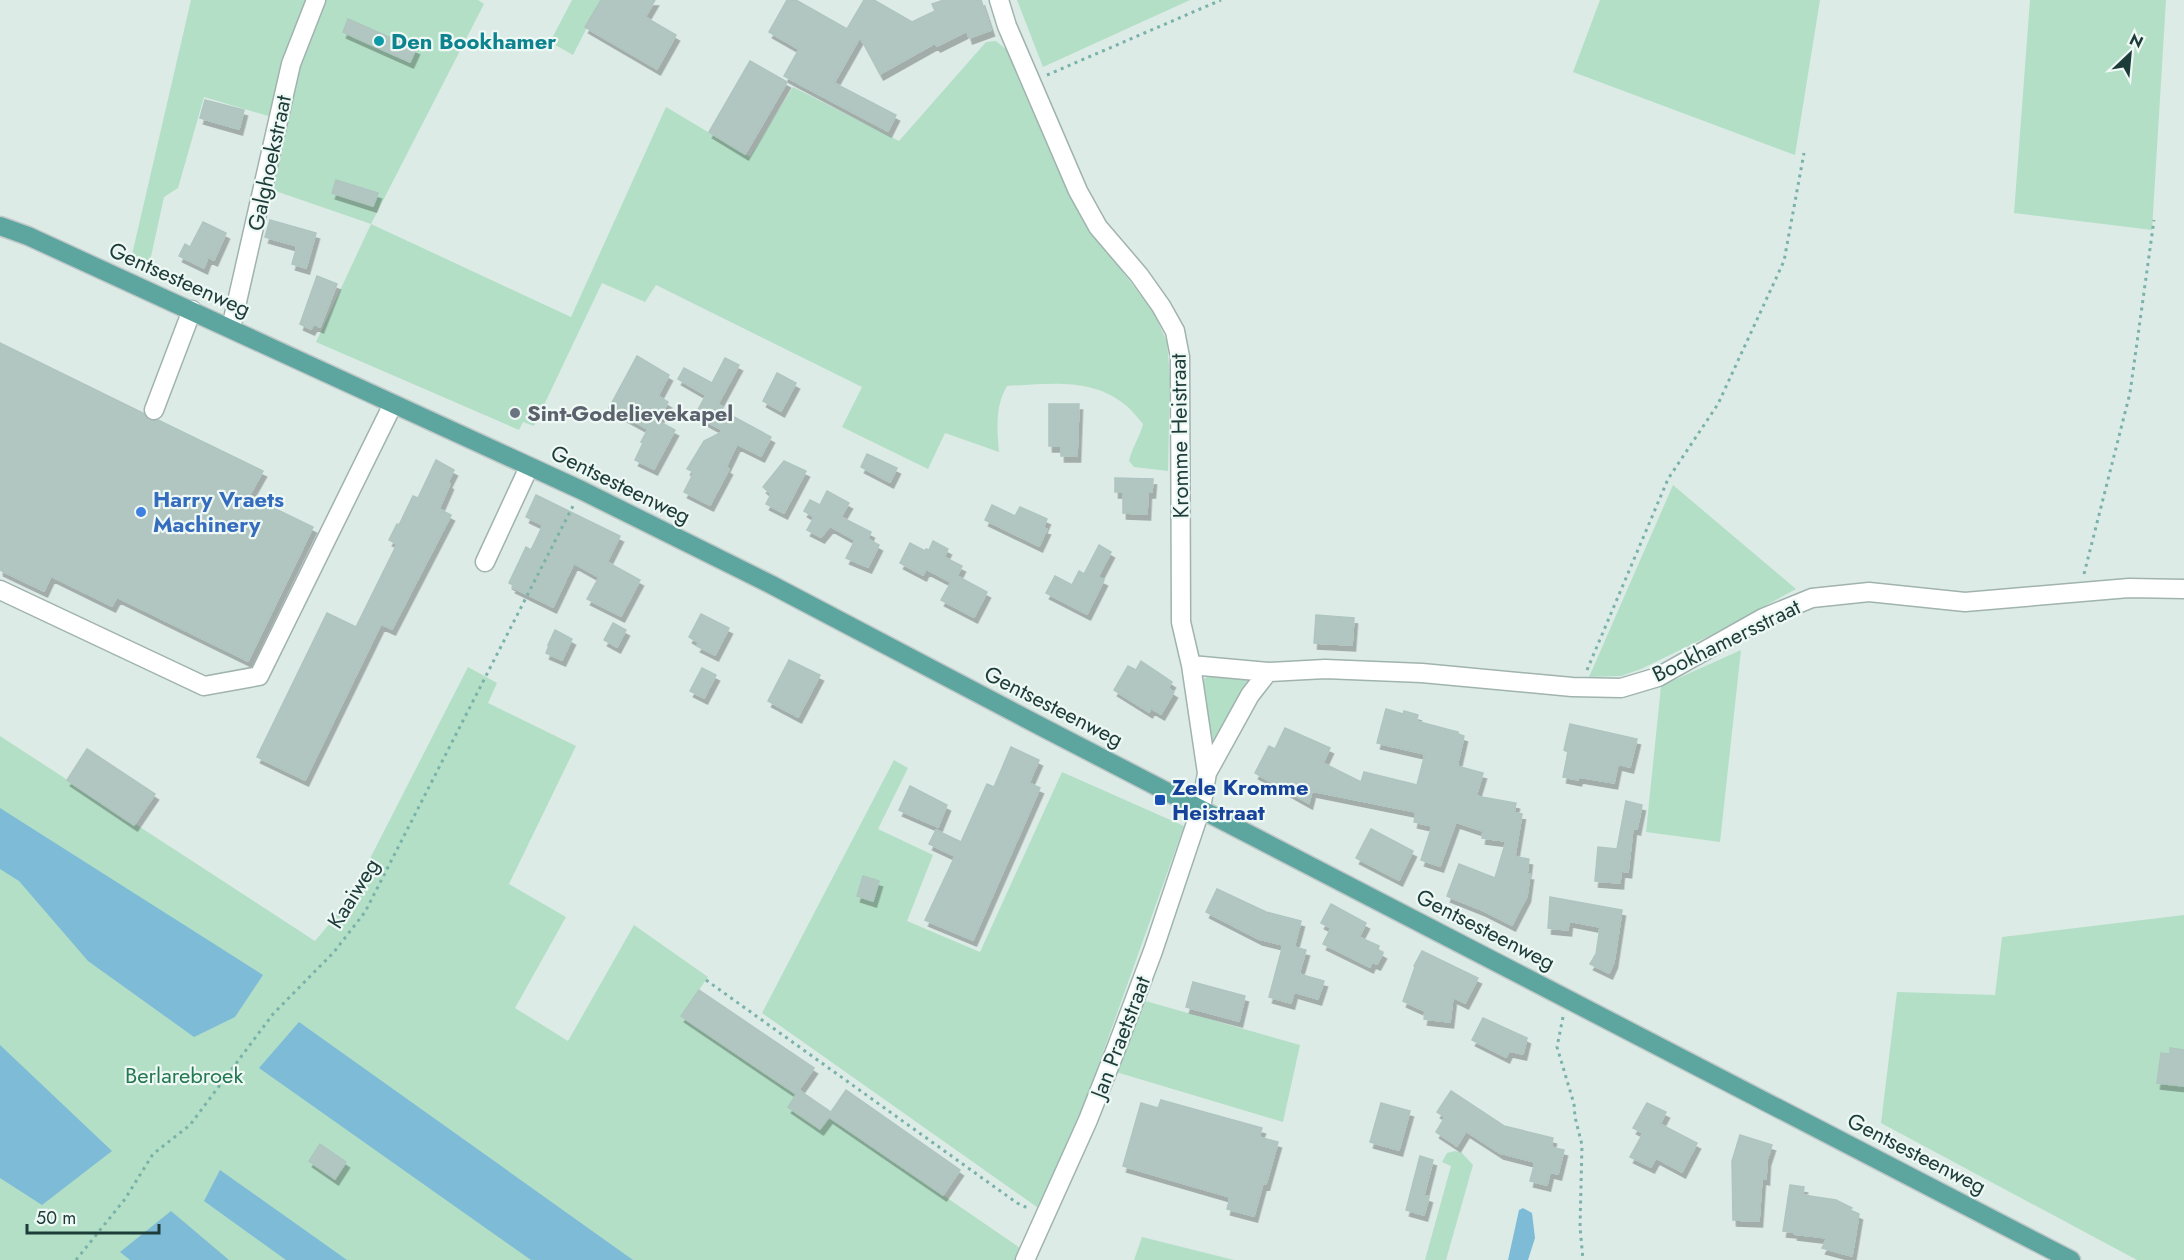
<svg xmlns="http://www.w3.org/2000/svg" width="2184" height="1260" font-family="Jost,sans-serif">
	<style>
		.green { fill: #b3dfc6 }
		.water { fill: #7ebbd7 }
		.building { fill: #b2c6c1; stroke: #afc5c0; stroke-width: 1.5; filter: url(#shadow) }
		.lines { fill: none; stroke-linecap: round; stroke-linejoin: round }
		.minor-casing { stroke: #a0b3af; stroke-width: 21 }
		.major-casing { stroke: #c0c8c8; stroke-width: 21 }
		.path { stroke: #7ab2aa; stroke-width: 3; stroke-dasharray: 3 4.5; stroke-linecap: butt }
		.minor { stroke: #fff; stroke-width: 18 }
		.major { stroke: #5da69f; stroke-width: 18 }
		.culture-dot { fill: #0f9aa8; stroke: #eef8f4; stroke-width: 2 }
		.worship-dot { fill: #6b7280; stroke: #eef8f4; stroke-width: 2 }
		.shop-dot { fill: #3f7fe0; stroke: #eef8f4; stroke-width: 2 }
		.transit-dot { fill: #1a4fb4; stroke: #eef8f4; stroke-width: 2 }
		.labels { text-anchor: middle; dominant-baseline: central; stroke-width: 4.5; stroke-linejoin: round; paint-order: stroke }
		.culture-label { font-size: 22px; font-weight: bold; fill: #0d838f; stroke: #eef8f4; text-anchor: start }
		.street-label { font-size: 22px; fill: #1d3c39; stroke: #eef8f4 }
		.worship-label { font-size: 22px; font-weight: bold; fill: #5b616d; stroke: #eef8f4; text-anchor: start }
		.shop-label { font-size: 22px; font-weight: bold; fill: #366cbe; stroke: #eef8f4; text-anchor: start }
		.transit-label { font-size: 22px; font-weight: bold; fill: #164399; stroke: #eef8f4; text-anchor: start }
		.park-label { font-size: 22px; fill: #237751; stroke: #eef8f4 }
	</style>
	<defs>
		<filter id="shadow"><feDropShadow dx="3.5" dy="6" stdDeviation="0" flood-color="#0004"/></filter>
	</defs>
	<rect width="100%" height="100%" fill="#ddebe7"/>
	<path class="green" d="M191 0H478L484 4 371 224 571 317 666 107 750 157 793 87 899 141 986 42 996 41 1007 50 1062 174 1097 238 1154 313 1167 342 1170 377 1168 471 1134 467 1129 461C1132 447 1140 437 1143 424 1137 417 1131 409 1124 404 1091 377 1047 384 1007 386 995 406 997 430 999 452L945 433 928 469 842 427 862 387 656 285 645 302 602 283 534 426 523 422 519 430 316 342 371 224 261 186 275 118 204 97 178 188 164 197 149 266 131 259Z
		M572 0H601L573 55 550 42Z
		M1017 0H1190L1043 67Z
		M1600 0H1820L1795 155 1573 72Z
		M2030 0H2166L2152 230 2014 213Z
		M1673 485 1796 589 1709 636 1641 669 1621 676 1589 677Z
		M1741 650 1720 842 1646 832 1661 686Z
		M468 667 497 683 488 703 576 746 509 884 566 917 515 1008 568 1041 634 925 708 977 681 1016 796 1094 788 1107 820 1129 829 1117 1023 1250 1018 1260H0V736L315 941 336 916 358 882Z
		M1210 675 1247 679 1248 682 1213 745 1203 683 1204 679Z
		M894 760 908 768 878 829 933 855 907 921 980 952 1062 772 1184 826 1076 1128 1041 1210 762 1013Z
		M2184 915V1260H2137L1881 1123 1897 992 1995 995 2002 937Z
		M1142 1000 1300 1045 1283 1122 1116 1072Z
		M1455 1151 1462 1153 1473 1165 1446 1260H1425L1451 1166 1442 1162 1447 1153Z
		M1142 1237 1234 1260H1134Z"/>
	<path class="water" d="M0 808 263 975 235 1017 194 1037 88 961 19 881 0 869Z
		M299 1022 633 1260H531L259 1068Z
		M0 1045 112 1151 42 1205 0 1178Z
		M220 1170 347 1260H286L204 1201Z
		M1523 1208 1532 1213 1535 1238 1528 1260H1508L1519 1210Z
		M171 1211 229 1260H130L120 1252Z"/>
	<path class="building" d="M601 0H655L645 17 676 35 657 69 585 27Z
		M787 0H796L847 29 864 0H874L912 22 935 11 932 4 944 0H981L991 30 969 38 967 31 937 46 935 43 880 74 860 37 834 83 896 115 888 131 784 76 799 49 769 32Z
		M348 19 416 49 410 62 343 32Z
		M750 61 787 82 745 154 709 132Z
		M205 100 244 110 239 129 200 118Z
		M336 180 378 193 373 206 332 193Z
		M270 220 316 233 306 268 292 264 297 246 265 237Z
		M203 222 226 233 214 260 208 257 204 268 179 256 185 244 190 247Z
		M317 276 337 284 320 327 314 324 311 329 300 324Z
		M0 343 143 413 149 420H158L263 471 249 496 313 527 248 661 117 597 112 606 51 576 44 591 0 570Z
		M637 356 669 375 658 396 668 402 658 421 675 430 654 469 635 460 643 443 641 442 648 429 609 408Z
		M725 358 739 365 718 404 723 407 721 410 771 437 761 456 737 444 726 467 729 469 710 505 684 492 694 472 687 469 704 441 724 431 695 415 706 395 678 379 684 368 712 383Z
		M777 373 796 383 781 411 763 401Z
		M1049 404H1079L1077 456H1061V446H1049Z
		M867 454 897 468 890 482 861 467Z
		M436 460 454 470 448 482 450 484 439 509 451 515 392 629 381 624 305 780 257 757 327 613 356 627 397 544 389 540 397 524 399 525 413 496 418 498Z
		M784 461 806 471 784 513 766 504 771 494 763 487Z
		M1115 478 1153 479 1152 492H1148L1147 514 1123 513V492H1115Z
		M827 491 849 503 841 517 871 532 868 539 879 545 868 567 846 558 855 540 830 526 821 537 807 530 814 517 804 511 810 500 820 505Z
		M536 495 620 536 607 562 640 580 621 616 587 599 599 577 574 563 553 607 512 587 513 585 509 583 526 547 531 550 543 525 526 517Z
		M992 505 1015 516 1020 507 1047 519 1043 528 1047 529 1039 546 985 520Z
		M933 541 948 549 944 557 962 566 957 576 987 592 974 617 941 600 951 582 926 569 923 575 900 563 910 543 925 551 926 549 929 550Z
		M1099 545 1111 552 1098 577 1104 580 1087 614 1046 593 1055 576 1072 585 1079 571 1084 574Z
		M701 614 729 628 715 655 697 646 699 643 689 637Z
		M1316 615 1354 618 1352 645 1314 643Z
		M613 623 626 630 617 647 604 640Z
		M555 630 572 639 562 660 546 653 549 645H548Z
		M789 660 820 675 798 717 768 701Z
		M1141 661 1172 682 1168 688 1174 692 1161 714 1151 708 1149 712 1114 690 1128 666 1136 670Z
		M702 668 716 675 704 698 690 691Z
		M1386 709 1403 714 1404 711 1418 715 1416 721 1458 732V734L1464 736 1457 766 1483 773 1476 796 1516 803 1514 813 1522 814 1515 855 1517 857 1529 859 1527 874H1530L1527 896 1512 925 1482 910 1447 896 1459 864 1495 878 1506 841 1482 838 1483 831 1456 822 1440 866 1421 860 1432 826 1414 822 1416 812 1312 791 1309 803 1255 773 1269 746 1275 749 1285 728 1330 748 1323 763 1361 782 1364 772 1417 785 1425 754 1377 743Z
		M1570 724 1637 739 1630 767 1618 764 1614 783 1579 777 1578 780 1563 777 1568 752 1564 750Z
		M1011 747 1039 760 1029 783 1040 788 973 940 925 920 955 856 929 844 936 830 961 842 987 784 994 787Z
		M87 749 155 794 134 825 67 780Z
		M910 786 947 805 938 827 899 810Z
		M1626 801 1642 805 1637 829 1633 828 1628 872 1621 871 1620 883 1595 881 1598 847 1617 849Z
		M1371 829 1413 851 1399 880 1356 858Z
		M863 876 879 881 873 901 857 896Z
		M1217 889 1266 912 1301 921 1294 947 1306 950 1299 974 1324 981 1318 999 1294 992 1291 1003 1269 997 1283 945 1259 939 1206 912Z
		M1550 897 1622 910 1614 962 1609 973 1590 964 1596 954 1600 927 1569 921 1568 930 1548 928Z
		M1331 904 1366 923 1359 937 1379 946 1378 950 1383 953 1377 964 1372 962 1370 967 1323 944 1331 928 1321 923Z
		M1422 951 1478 978 1465 1003 1453 997 1450 1022 1424 1019 1425 1011 1403 1001 1415 967 1414 966Z
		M1193 982 1245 996 1239 1021 1186 1007Z
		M699 990 814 1068 796 1094 681 1016Z
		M1483 1018 1527 1038 1523 1054 1509 1051 1506 1057 1472 1040Z
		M2170 1048 2184 1050V1086L2157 1083 2161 1053 2170 1054Z
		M799 1090 831 1112 846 1090 960 1170 943 1195 829 1117 820 1129 788 1107Z
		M1451 1091 1504 1126 1553 1138 1551 1147 1564 1150 1558 1174 1550 1172 1547 1185 1530 1181 1535 1162 1500 1153 1466 1131 1457 1146 1436 1132 1445 1117 1437 1112Z
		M1161 1100 1262 1128 1259 1137 1278 1142 1266 1184 1263 1183 1254 1216 1227 1209 1230 1197 1123 1166 1141 1103 1158 1108Z
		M1381 1103 1410 1111 1399 1150 1370 1142Z
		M1647 1103 1666 1112 1660 1124 1697 1143 1682 1172 1656 1158 1651 1167 1630 1157 1643 1133 1633 1128Z
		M1740 1135 1772 1145 1767 1160 1766 1179 1762 1178 1759 1221 1733 1220 1732 1161Z
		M320 1144 346 1162 335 1179 309 1161Z
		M1420 1156 1433 1160 1424 1195 1429 1197 1424 1215 1406 1210Z
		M1790 1185 1804 1187 1803 1195 1836 1200 1852 1208 1850 1210 1859 1214 1852 1256 1822 1248 1827 1238 1794 1234V1232L1783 1231Z"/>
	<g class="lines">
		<g class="minor-casing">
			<path id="minor" d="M999 0 1007 26 1078 191 1098 227 1139 275 1161 306 1175 331 1180 357 1181 622 1191 665 1207 773 1201 808 1153 951 1116 1049 1088 1120 1025 1260
				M231 328 291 64 316 0
				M154 410 192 310
				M485 562 529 467
				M0 590 204 686 259 676 393 404
				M1191 665 1268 672 1325 669 1422 673 1572 687 1621 688 1658 677 1763 618 1812 598 1869 592 1965 602 2129 588 2184 589
				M1207 773 1250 695 1268 672"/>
		</g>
		<g class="major-casing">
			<path id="major" d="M0 226 28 236 581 490 770 584 1042 727 2071 1260"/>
		</g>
		<path class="path" d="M1047 75 1221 0
			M2084 574 2130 393 2154 220
			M1587 670 1668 479 1718 404 1784 261 1804 153
			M706 980 1017 1203 1030 1209
			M1563 1017 1557 1047 1574 1104 1575 1117 1582 1145 1580 1227 1583 1260
			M76 1260 125 1199 153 1154 190 1125 273 1014 334 952 365 912 574 504"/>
		<use href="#minor" class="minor"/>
		<use href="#major" class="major"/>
	</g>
	<circle class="culture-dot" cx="379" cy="41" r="6"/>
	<circle class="worship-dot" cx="515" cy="413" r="6"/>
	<circle class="shop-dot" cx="141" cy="512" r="6"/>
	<rect class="transit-dot" x="1154" y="794" width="12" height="12" rx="3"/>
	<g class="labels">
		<g class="culture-label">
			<text x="391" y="41">Den Bookhamer</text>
		</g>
		<g class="street-label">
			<text transform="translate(269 163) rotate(-78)">Galghoekstraat</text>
			<text transform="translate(180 279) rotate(24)">Gentsesteenweg</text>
			<text transform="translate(1179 436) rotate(-91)">Kromme Heistraat</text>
			<text transform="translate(621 484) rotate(26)">Gentsesteenweg</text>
			<text transform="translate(1726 640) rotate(-26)">Bookhamersstraat</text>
			<text transform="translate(1054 706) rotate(27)">Gentsesteenweg</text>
			<text transform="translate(353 893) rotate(-58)">Kaaiweg</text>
			<text transform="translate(1486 929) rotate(27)">Gentsesteenweg</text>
			<text transform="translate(1120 1037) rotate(-69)">Jan Praetstraat</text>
			<text transform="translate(1917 1153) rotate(27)">Gentsesteenweg</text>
		</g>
		<g class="worship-label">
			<text x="527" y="413">Sint-Godelievekapel</text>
		</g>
		<g class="shop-label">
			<text x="153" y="499">Harry Vraets<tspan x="153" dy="25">Machinery</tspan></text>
		</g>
		<g class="transit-label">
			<text x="1172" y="787">Zele Kromme<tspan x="1172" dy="25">Heistraat</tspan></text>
		</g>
		<g class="park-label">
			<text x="184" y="1075">Berlarebroek</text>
		</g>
	</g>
	<g transform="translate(2130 54) rotate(26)" stroke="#eef8f4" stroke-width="4.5" paint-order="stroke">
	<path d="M0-4.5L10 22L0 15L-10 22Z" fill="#1d3c39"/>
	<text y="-9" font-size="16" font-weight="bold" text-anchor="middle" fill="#1d3c39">N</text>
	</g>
	<path d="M27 1224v9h132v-9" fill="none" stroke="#1d3c39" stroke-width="3"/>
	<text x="36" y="1224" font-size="18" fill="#1d3c39" stroke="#eef8f4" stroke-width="4.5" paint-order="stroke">50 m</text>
</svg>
